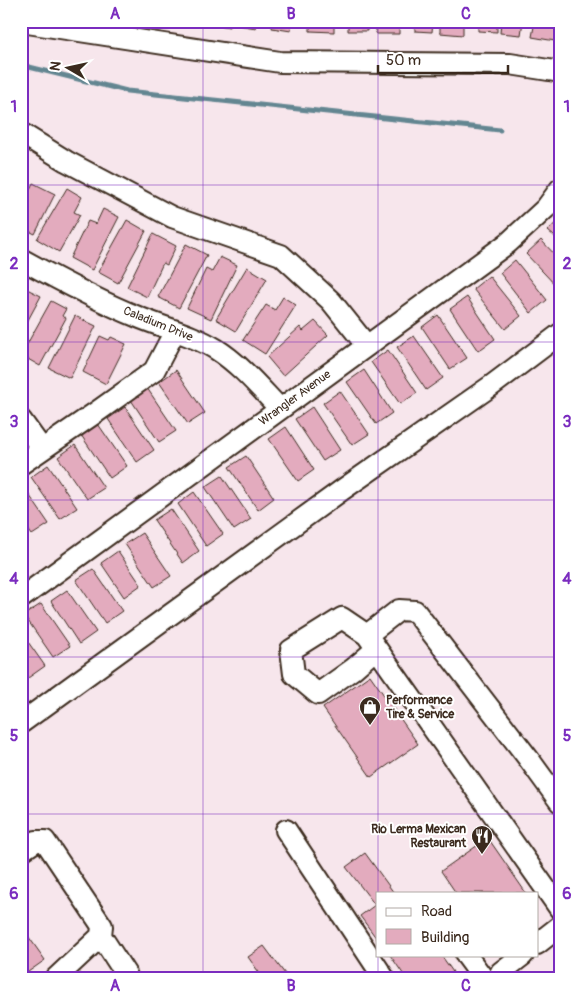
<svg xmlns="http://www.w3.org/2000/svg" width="581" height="999" font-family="Pangolin,sans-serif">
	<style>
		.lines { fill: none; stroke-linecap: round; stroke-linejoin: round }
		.stream { stroke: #638691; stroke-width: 5 }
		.building { fill: #e3abbe; stroke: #3b2a1e }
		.minor-casing { stroke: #3b2a1e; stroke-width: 24 }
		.minor { stroke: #fff; stroke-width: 20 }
		.grid { fill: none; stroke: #7b2cbf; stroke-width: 1; stroke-opacity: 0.55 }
		.labels { text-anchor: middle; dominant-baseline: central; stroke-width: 4; stroke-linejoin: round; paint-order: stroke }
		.street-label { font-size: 12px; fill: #3b2a1e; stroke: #fff }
		.poi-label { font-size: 12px; font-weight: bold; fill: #3b2a1e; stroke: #fff; text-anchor: start }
		.neatline { fill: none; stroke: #7b2cbf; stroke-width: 2 }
		.grid-label { font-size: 16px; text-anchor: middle; font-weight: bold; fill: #7b2cbf }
	</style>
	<rect width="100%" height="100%" fill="#f7e6ec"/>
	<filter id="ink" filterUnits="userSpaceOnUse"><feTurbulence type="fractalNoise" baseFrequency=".02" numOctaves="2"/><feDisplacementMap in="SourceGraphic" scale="10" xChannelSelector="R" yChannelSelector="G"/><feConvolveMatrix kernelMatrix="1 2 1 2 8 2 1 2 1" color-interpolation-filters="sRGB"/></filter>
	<g filter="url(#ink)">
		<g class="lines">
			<path class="stream" d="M21 65 127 91 500 130"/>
		</g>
		<path class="building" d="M207 21H230L229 27 207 23Z
			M239 21H257L256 28 238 25Z
			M273 21H292L291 31 272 28Z
			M310 21H334V32L310 31Z
			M348 21H367V31H348Z
			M376 21H399V34H376Z
			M415 21H433L432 32 415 31Z
			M440 21H463V35L440 33Z
			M478 21H497V32L478 31Z
			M501 21H523L521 35 500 33Z
			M535 21H559L555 41 532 37Z
			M33 183 55 194 35 234 21 227V207Z
			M67 188 82 197 74 212 80 215 59 252 37 239Z
			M103 209 119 217 92 270 70 258 88 221 96 224Z
			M560 218V241L548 231Z
			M127 220 146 231 118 283 98 272Z
			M153 234 176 246 167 265 163 263 147 297 127 287Z
			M541 240 560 260V290L526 254Z
			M186 244 207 255 179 308 158 297Z
			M220 257 237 265 211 319 187 308 206 269 212 272Z
			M515 260 547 300 531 313 500 273Z
			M247 267 267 279 236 331 216 319Z
			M489 276 521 316 505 329 473 289Z
			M21 286 41 296 21 333Z
			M283 297 296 305 265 354 243 340 266 305 275 310Z
			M467 297 495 339 478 351 450 309Z
			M51 301 66 309 62 316 66 318 40 366 21 355Z
			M438 315 467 358 450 369 422 327Z
			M75 316 96 326 70 378 49 368Z
			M315 321 328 335 283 376 267 357 300 327 303 331Z
			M100 336 109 340 111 337 126 344 106 384 83 372Z
			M414 336 443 378 426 390 397 347Z
			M388 350 417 393 400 404 371 362Z
			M176 370 205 413 188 424 159 382Z
			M364 370 392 413 376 424 347 382Z
			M147 388 176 431 159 442 131 400Z
			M340 391 369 434 352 445 323 403Z
			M125 407 154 450 137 462 108 419Z
			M312 407 340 450 323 461 295 419Z
			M98 424 127 466 110 478 81 435Z
			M286 427 314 470 298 481 269 439Z
			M75 445 104 488 87 499 58 457Z
			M246 456 274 498 258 510 229 467Z
			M48 465 77 508 60 519 31 477Z
			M222 476 251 519 234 530 205 487Z
			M21 483 49 524 32 535 21 519Z
			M194 492 223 534 206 546 178 504Z
			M171 509 199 551 183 563 154 520Z
			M142 533 171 576 154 587 125 544Z
			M118 551 141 585 124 597 101 563Z
			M93 569 122 611 105 623 76 580Z
			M67 590 96 632 79 644 51 601Z
			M41 604 70 646 53 657 24 615Z
			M21 632 45 666 28 678 21 668Z
			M370 675 418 744 371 777 323 708Z
			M488 838 526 893H456L441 871Z
			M365 853 394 893H377V939L360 916 375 905 346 867Z
			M21 926 45 960 21 977Z
			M264 946 288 978H263L248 957Z
			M390 955H441L453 972 445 978H406Z"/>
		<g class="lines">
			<g class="minor-casing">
				<path id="minor" d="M21 22 280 62 510 64 555 71 560 70
					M21 133 66 161 172 217 281 255 331 301 367 346
					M21 259C59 280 98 301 138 317 164 328 192 334 216 349 241 365 260 388 280 409
					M21 420 42 449
					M21 464 98 411 154 371 175 331
					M21 598 508 243 546 208 560 189
					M367 635 399 610 415 611 528 758 560 802
					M376 649 353 669 318 694 294 674 291 650 342 618 367 635 560 909
					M21 723 342 490 491 386 560 334
					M286 830 384 978
					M21 851 36 841H45L102 926 101 936 56 978
					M101 936 127 976V978
					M537 944 560 926
					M466 955 483 978
					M498 978 501 972 523 955"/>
			</g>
			<use href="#minor" class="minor"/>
		</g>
	</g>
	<path class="grid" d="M203 21V978M378 21V893M21 185H560M21 342H560M21 500H560M21 657H560M21 814H560M378 955V978"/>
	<defs>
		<g id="shop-pin" transform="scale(1.125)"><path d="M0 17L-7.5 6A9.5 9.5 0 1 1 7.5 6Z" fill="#3b2a1e" stroke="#fff"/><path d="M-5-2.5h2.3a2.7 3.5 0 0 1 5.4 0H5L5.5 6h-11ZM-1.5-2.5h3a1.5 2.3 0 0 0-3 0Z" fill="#fff"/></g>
		<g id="restaurant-pin" transform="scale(1.125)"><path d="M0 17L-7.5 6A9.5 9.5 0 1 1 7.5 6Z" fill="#3b2a1e" stroke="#fff"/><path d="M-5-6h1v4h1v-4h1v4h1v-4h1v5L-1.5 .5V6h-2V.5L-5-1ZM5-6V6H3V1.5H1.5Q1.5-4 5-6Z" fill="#fff"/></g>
	</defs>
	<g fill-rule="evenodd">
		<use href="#shop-pin" x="370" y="707"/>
		<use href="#restaurant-pin" x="482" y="836"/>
	</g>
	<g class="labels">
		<g class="street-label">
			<text transform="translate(158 324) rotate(22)">Caladium Drive</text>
			<text transform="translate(295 398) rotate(-36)">Wrangler Avenue</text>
		</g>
		<g class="poi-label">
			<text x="386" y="700">Performance<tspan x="386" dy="14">Tire &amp; Service</tspan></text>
			<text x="466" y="829" text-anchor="end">Rio Lerma Mexican<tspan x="466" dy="14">Restaurant</tspan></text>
		</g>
	</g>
	<rect width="581" height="999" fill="none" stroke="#fff" stroke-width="55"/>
	<rect x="376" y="892" width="162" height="65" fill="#ffffff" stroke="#b1aaa5"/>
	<rect x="386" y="908" width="25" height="8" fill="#ffffff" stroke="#b1aaa5"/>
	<text x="421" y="916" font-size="15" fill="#3b2a1e">Road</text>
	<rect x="386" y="929" width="25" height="15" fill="#e3abbe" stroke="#b1aaa5"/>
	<text x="421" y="942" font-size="15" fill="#3b2a1e">Building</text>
	<g transform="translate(68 68) rotate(279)" stroke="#ffffff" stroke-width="4" paint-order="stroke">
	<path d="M0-4L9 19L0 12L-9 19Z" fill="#3b2a1e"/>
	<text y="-8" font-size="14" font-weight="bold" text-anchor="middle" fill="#3b2a1e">N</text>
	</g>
	<path d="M378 65v8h130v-8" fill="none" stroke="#3b2a1e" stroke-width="2.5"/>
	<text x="386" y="65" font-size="15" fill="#3b2a1e" stroke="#ffffff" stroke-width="4" paint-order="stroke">50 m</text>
	<rect x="28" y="28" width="526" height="944" class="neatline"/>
	<g class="grid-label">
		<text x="115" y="19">A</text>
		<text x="291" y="19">B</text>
		<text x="466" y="19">C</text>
		<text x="14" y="112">1</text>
		<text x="567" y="112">1</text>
		<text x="14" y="269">2</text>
		<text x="567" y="269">2</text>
		<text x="14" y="427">3</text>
		<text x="567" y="427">3</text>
		<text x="14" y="584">4</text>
		<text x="567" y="584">4</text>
		<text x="14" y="741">5</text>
		<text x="567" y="741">5</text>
		<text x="14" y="899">6</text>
		<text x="567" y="899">6</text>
		<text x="115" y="991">A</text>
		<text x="291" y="991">B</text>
		<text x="466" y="991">C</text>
	</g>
</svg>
